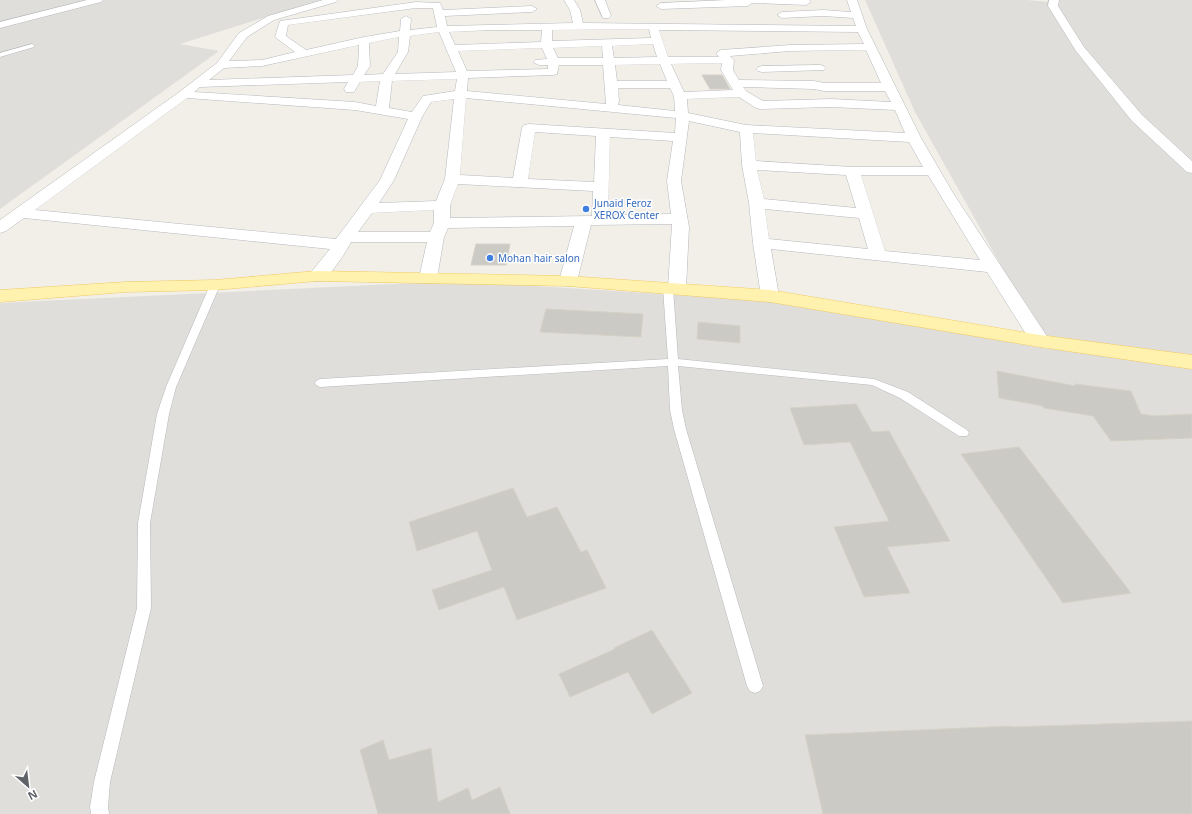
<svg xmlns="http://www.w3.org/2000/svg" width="1192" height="814" font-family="'Noto Sans',sans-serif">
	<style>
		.industrial { fill: #e0deda }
		.building { fill: #cccac5; stroke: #d6d1c6 }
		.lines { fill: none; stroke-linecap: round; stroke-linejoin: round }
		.service-casing { stroke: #b5b8bc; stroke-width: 1 }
		.minor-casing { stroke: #b5b8bc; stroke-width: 1 }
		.primary-casing { stroke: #f2c960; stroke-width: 1 }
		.service { fill: #fff; fill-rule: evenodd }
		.minor { fill: #fff; fill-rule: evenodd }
		.primary { fill: #fff2af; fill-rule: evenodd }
		.shop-dot { fill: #3f7fe0; stroke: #fff; stroke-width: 1.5 }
		.labels { text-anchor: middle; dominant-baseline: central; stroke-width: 3; stroke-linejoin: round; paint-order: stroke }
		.far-shop-label { font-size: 10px; fill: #366cbe; stroke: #fff; text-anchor: start }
	</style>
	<rect width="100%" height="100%" fill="#f1efe8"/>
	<path class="industrial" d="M0 0H320L180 44 219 51 0 209Z
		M865 0H1027L1050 2 1051 0H1192V814H0V303L457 281 770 301 1048 349 915 112Z"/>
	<path class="building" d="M702 75H722L730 89H710Z
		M476 244H510L506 265H471Z
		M546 309 643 314 641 337 540 332Z
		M698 322 740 326V343L697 339Z
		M997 371 1075 386V384L1131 391 1141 414 1153 416 1192 414V438L1111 441 1093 416 1044 408 1043 406 999 398Z
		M856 404 872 432 889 431 950 541 887 547 910 593 864 597 834 527 889 521 850 442 804 445 790 408Z
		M1019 447 1131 593 1063 603 961 454Z
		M513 488 527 517 557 507 581 552 587 550 606 588 517 620 504 587 439 610 432 590 492 570 477 531 417 551 409 522Z
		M652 630 692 693 652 714 628 672 570 697 559 674 615 649 614 648Z
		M1192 721V814H823L805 735 1011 726 1012 727Z
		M383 740 389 760 431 748 438 802 468 788 472 800 500 787 510 814H378L360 750Z"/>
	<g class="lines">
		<g class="service-casing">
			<path id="service" d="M32 44 34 45V47L0 57V53Z
				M215 282 220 285 176 387 169 414 150 523 151 608 110 782 108 807 109 814H91L90 807 94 782 137 608 138 523 157 414 166 387 210 285Z
				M668 285 673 288 678 359 874 379 908 392 967 430 969 433 967 436H959L900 398 872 385 678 366 682 410 686 429 763 686 760 691 755 693 750 691 747 686 674 429 670 410 668 366 320 387 316 385 315 383 316 381 320 379 668 359 663 288Z"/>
		</g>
		<g class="minor-casing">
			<path id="minor" d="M87 0H103L101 2 0 28V22Z
				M323 0H338L336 2 274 20 247 37 229 61 262 60 295 52 275 37 280 21 416 2 440 3 443 10 532 6 537 9 532 12 445 16 447 26 573 23 570 10 564 0H574L580 10 583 23 856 26 853 18 823 16 782 18 777 15 782 12 823 10 851 12 847 0H857L867 29 921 138 953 193 1050 341 1047 345 1040 347 1033 345 987 272 771 249 779 296 777 300 770 302 763 300 761 296 753 243 749 203 742 165 740 132 689 121 681 181 689 227 686 288 683 292 677 293 671 292 668 288 672 224 591 225 577 281 574 285 568 286 562 285 559 281 574 226 448 228 444 237 437 278 434 282 428 283 422 282 419 278 427 242H351C348 249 331 275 323 280 319 282 315 281 311 280L308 276 330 249 24 218 6 231 0 233V220L178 93 217 63 239 33 268 16ZM416 8H433L437 27 410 30 411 19 406 16 401 19 400 31 364 37 306 50 286 36 288 25ZM649 29 651 38 552 41V30ZM492 30H542L541 42 455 45 449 32ZM659 30 858 32 864 44 790 45 721 50 716 53 719 57H668ZM439 32 456 72 395 74 408 52 410 36ZM399 37 398 52 383 74 364 75 370 66 369 43ZM653 44 657 57 614 58 612 46ZM359 45 358 66 353 75 209 80 224 68 262 66ZM602 46 603 58H558L553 48ZM542 48 547 59 535 60 533 62 539 65H548V69L467 71 458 51ZM866 50 881 83H824L814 81 739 80 733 70 734 60 730 56 790 51ZM722 63 721 70 733 90 684 92 671 64ZM660 64 667 81H617L615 65ZM559 65H603L606 104 467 91 468 78 553 75 557 74ZM457 79 455 91 423 96 412 112 389 108 392 81ZM380 81 376 106 355 102 194 92 200 87 348 82 344 89 346 92H354L360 82ZM743 87 814 89 824 91H885L891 102 831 99 763 101 746 91ZM618 88H670L674 96 675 111 618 105 619 101ZM739 97 756 108 760 109 831 107 895 110 905 133 746 125 688 113 687 99ZM187 98 355 110 408 119 380 180 336 239 35 210ZM466 98 676 118 675 133 529 124 524 125 522 128 513 178 460 175ZM454 99 445 179 436 201 379 203 394 180 422 117 431 102ZM535 132 596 136 594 182 528 179ZM753 133 909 142 923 167H852L756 161ZM610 137 673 141 667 181 671 214 608 215ZM757 170 846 175 856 208 764 199ZM861 175H928L980 260 885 251ZM458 184 593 191 592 216 450 218V205ZM765 209 859 218 868 249 769 239ZM434 210V223L430 232H358L372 213Z
				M595 0H605L611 16 609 18H603Z
				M727 0H809L811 2 806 5 752 3 748 6 661 9 656 6 661 3Z
				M1049 0H1059L1058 6 1084 47 1142 115 1192 161V173L1187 172 1132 121 1076 51 1048 6Z
				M820 65 824 66 826 68 824 70 762 72 758 71 756 69 758 67 762 66Z"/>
		</g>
		<g class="primary-casing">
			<path id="primary" d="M317 271 568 276 770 290 1040 335 1192 355V369L1040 347 770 302 568 286 317 281 215 290 126 292 0 302V290L126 282 215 280Z"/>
		</g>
		<use href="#service" class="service"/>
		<use href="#minor" class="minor"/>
		<use href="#primary" class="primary"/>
	</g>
	<g class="shop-dot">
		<circle cx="586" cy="209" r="4"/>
		<circle cx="490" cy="258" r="4"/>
	</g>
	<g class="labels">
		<g class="far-shop-label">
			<text x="594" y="203">Junaid Feroz<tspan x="594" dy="12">XEROX Center</tspan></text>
			<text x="498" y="258">Mohan hair salon</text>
		</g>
	</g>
	<g transform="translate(28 786) rotate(152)" stroke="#ffffff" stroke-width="3" paint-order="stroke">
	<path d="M0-3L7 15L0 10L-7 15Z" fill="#5f6368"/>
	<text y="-6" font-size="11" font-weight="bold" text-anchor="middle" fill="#5f6368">N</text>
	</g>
</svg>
